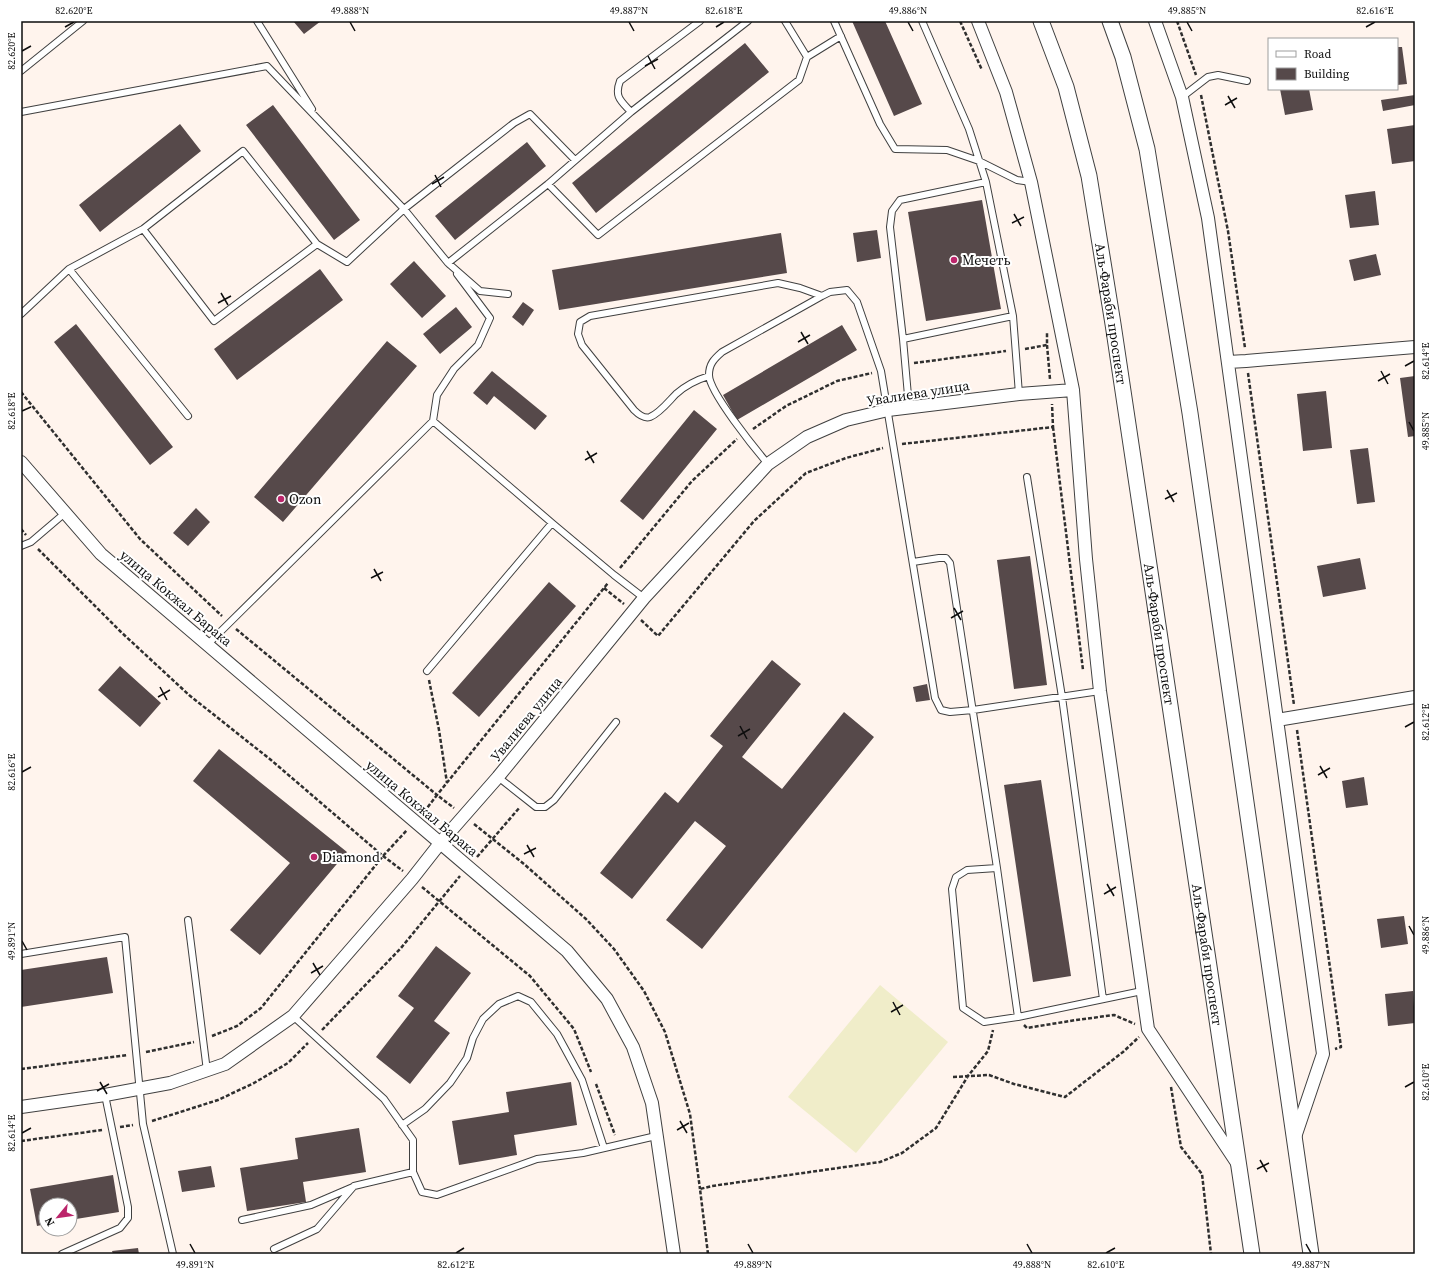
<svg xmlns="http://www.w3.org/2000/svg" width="1436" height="1275" font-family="'Source Serif 4',serif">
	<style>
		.pitch { fill: #f0edc9 }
		.building { fill: #56494a }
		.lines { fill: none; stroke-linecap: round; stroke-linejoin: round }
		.service-casing { stroke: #404040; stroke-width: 8 }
		.minor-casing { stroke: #404040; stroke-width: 14 }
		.tertiary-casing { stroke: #404040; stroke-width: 17 }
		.path { stroke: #2f2f2f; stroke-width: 2.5; stroke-dasharray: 4 2; stroke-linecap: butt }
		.service { stroke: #fff; stroke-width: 6 }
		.minor { stroke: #fff; stroke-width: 12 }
		.tertiary { stroke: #fff; stroke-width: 15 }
		.ticks { fill: none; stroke: #0d0d0d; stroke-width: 1.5 }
		.poi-dot { fill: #bc256b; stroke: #fff; stroke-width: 1.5 }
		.labels { text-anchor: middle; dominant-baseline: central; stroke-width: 4; stroke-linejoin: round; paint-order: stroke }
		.poi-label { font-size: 14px; fill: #0d0d0d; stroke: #fff; text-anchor: start }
		.street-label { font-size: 14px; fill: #0d0d0d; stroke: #fff }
		.neatline { fill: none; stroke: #0d0d0d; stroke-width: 1.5 }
		.ticks-label { font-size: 10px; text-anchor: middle; fill: #0d0d0d }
	</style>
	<rect width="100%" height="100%" fill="#fff4ed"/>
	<path class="pitch" d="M880 985 948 1042 856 1153 788 1097Z"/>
	<path class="building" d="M293 21H321L304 34Z
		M852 21H885L922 104 894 116Z
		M745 43 769 72 596 213 572 183Z
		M1397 47H1402L1407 84 1397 85Z
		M1280 89H1309L1313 110 1285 115Z
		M1415 95V105L1383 111 1381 100Z
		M273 105 360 220 334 240 246 125Z
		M180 124 201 151 100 232 79 205Z
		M1415 125V161L1392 164 1387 129Z
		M527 142 546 166 455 240 435 216Z
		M1375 191 1379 225 1350 228 1345 195Z
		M982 200 1001 309 926 321 908 212Z
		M877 230 881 258 857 262 853 233Z
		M781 233 787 273 559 310 552 270Z
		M1376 254 1381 275 1354 281 1349 260Z
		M414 261 446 296 422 318 390 284Z
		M320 269 343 300 237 380 214 349Z
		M523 302 534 310 523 326 512 317Z
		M456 307 472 327 440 354 423 334Z
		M76 324 173 447 150 465 54 342Z
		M842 325 857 350 737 420 723 395Z
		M387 341 417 366 283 522 254 497Z
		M492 371 547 416 535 430 494 396 487 405 473 393Z
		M1415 376V436L1408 437 1400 378Z
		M1326 391 1332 448 1303 451 1297 394Z
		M694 410 717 429 643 520 620 501Z
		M1368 448 1375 502 1357 504 1350 450Z
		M196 508 210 522 188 546 173 533Z
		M1030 556 1047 685 1014 689 997 560Z
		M1360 558 1366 589 1323 597 1317 566Z
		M549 582 576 606 479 717 452 693Z
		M772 660 801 684 742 757 782 789 844 712 874 737 702 949 666 920 726 846 695 821 632 899 600 873 665 792 678 803 723 746 710 736Z
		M120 666 161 703 140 727 98 690Z
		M927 684 930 700 916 702 913 687Z
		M219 749 347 852 260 955 230 930 290 863 193 781Z
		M1364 777 1368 805 1346 808 1342 781Z
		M1041 780 1071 976 1033 982 1004 785Z
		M1404 916 1408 944 1381 948 1377 919Z
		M436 946 471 973 434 1021 450 1033 410 1084 376 1057 414 1008 398 996Z
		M107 957 113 993 21 1007V970Z
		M1413 991 1415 1023 1388 1026 1385 994Z
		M571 1082 577 1125 514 1135 517 1155 459 1165 452 1121 509 1112 506 1092Z
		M359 1128 366 1172 303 1182 306 1202 247 1211 240 1168 298 1159 295 1138Z
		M211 1166 215 1187 182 1192 178 1171Z
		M113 1175 119 1212 70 1220V1205H46V1224L37 1226 30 1189Z
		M138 1248 139 1254H113L112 1251Z"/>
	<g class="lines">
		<g class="service-casing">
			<path id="service" d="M257 21 312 109
				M834 21 880 124 895 149 947 150 979 161 1017 180 1031 182
				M922 21 969 129 986 182 1013 316 1019 394
				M807 57 841 36
				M21 71 83 21
				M1182 97 1208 77 1218 75 1247 81
				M21 112 267 66 404 209 448 263 480 291 508 294
				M631 112C621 101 614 97 620 81L700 21
				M548 184 598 235 799 80 807 57 785 21
				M317 244 347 262 404 209 514 123 530 114 575 160
				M450 265 448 263 548 184 631 112 748 21
				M69 269 188 416
				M21 314 69 269 143 229 243 151 317 244 214 321 143 229
				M903 339 890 227 892 211 900 200 986 182
				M709 376C696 380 686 385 676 394 669 401 660 413 650 417 644 419 638 414 634 410L582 345 578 334 580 322 590 316 778 283 800 288 822 296
				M909 407 903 339 1013 316
				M433 421 437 395 454 369 478 345 490 318 457 274
				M768 464C756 450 709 392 709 375 709 364 714 359 722 352L822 296 830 292 847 290 857 302 881 371 935 698 941 710 950 712 973 710 1100 691
				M1027 477 1062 697 1103 999
				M21 546 31 542 65 513
				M913 562 939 558H946L950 563 997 868 1018 1017
				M207 645 433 421 552 523
				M427 671 552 523 614 575 644 598
				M498 777 536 807H545L554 800 616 722
				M997 868 967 870 956 877 952 889 963 1008 984 1022 1018 1017 1142 991
				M188 920 207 1071
				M21 954 125 937 143 1124 173 1254
				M293 1016 384 1099 413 1140V1172L422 1192 437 1195 537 1159 583 1153 656 1136
				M402 1125 425 1109 450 1083 467 1058 473 1038 483 1019 499 1004 518 996 531 1002 557 1034 582 1080 604 1148
				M242 1220 311 1205 353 1187
				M274 1249 317 1229 354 1186 413 1172
				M62 1254 120 1228 128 1218V1207L105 1095"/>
		</g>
		<g class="minor-casing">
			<path id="minor" d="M978 21 1006 92 1031 182 1073 390 1086 559 1100 691 1148 1029 1237 1163
				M1155 21 1182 97 1208 218 1323 1054 1295 1137
				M1228 362 1246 361 1415 347
				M21 462 101 554 567 951 607 999 633 1047 652 1103 674 1254
				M1277 720 1415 697
				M21 1107 105 1095 170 1083 225 1064 293 1016 412 879 441 842 498 777 644 598 768 464 807 437 846 420 888 410 1019 394 1073 390"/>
		</g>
		<g class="tertiary-casing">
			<g id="tertiary">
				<path id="s1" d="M1041 21 1066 87 1089 176 1113 324 1252 1254"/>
				<path d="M1110 21 1123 57 1147 149 1190 413 1311 1254"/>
			</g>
		</g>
		<path class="path" d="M960 21 982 70
			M1177 21 1196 75
			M1201 95 1228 231 1245 348
			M1047 345 1050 379
			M1025 349 1047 345V333
			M914 363 1006 351
			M1248 373 1294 705
			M21 392 140 539 222 616
			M1053 427 1083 670
			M753 429 786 406 837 381 872 373
			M902 444 1053 427 1052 404
			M21 529 26 535
			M38 549 121 632 189 695 271 760 383 856 403 871
			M620 568 692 481 737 439
			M604 588 624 604
			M641 620 658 636 754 521 806 473 846 458 883 448
			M236 629 437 795 608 583
			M429 680 439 730 447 783
			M1297 730 1341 1047 1335 1049
			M424 812 437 795 454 808
			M474 824 524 864 586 919 614 949 644 991 665 1032 690 1114 700 1189
			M477 857 520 807
			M422 887 530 976 574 1029 591 1072
			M1024 1025 1027 1028 1076 1020 1114 1015 1135 1024
			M322 1030 401 948 460 876
			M212 1036 237 1026 261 1008 383 856 407 830
			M146 1052 194 1042
			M21 1069 128 1055
			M953 1077 989 1075 1014 1084 1065 1097 1123 1052 1139 1037
			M596 1084 615 1135
			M1171 1087 1181 1147 1202 1174 1211 1254
			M152 1121 218 1100 254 1083 288 1063 308 1043
			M120 1127 133 1125
			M21 1141 102 1130
			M708 1254 700 1189 712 1186 880 1162 902 1153 936 1128 968 1076 988 1051 993 1030"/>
		<use href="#service" class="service"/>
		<use href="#minor" class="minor"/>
		<use href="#tertiary" class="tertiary"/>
	</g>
	<path class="ticks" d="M350 22 355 31M629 22 634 31M908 22 913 31M1187 22 1192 31M65 27 74 22M716 27 724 22M1366 27 1375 22M22 51 31 46M648 56 655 69M645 66 658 59M1228 96 1235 108M1225 105 1237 98M435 175 441 187M432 184 444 177M1014 214 1021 226M1012 223 1024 217M221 293 228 305M218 303 231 296M801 332 808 344M798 342 810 335M1405 366 1414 361M1381 371 1388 384M1378 381 1390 374M22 411 31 407M1409 422 1414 431M587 451 594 463M585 460 597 453M1167 490 1174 502M1165 499 1177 493M374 569 381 581M371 578 383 572M954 608 961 620M951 618 963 611M160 687 167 700M158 697 170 690M740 726 747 739M1405 727 1414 722M738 736 750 729M1320 766 1327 778M22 772 31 767M1318 775 1330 768M527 845 534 857M524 854 536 848M1107 884 1114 896M1104 894 1116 887M1409 926 1414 935M22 941 27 950M313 963 320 975M311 973 323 966M893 1002 900 1015M891 1012 903 1005M100 1082 107 1094M1405 1087 1414 1082M97 1091 109 1084M680 1121 687 1133M677 1130 689 1123M22 1133 31 1128M1260 1160 1267 1172M1257 1169 1269 1163M190 1244 195 1253M748 1244 753 1253M1027 1244 1032 1253M1306 1244 1311 1253M456 1253 464 1248M1106 1253 1115 1248"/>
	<g class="poi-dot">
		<circle cx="954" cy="260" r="4"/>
		<circle cx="281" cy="499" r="4"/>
		<circle cx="314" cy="857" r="4"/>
	</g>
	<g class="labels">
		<g class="poi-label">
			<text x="962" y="260">Мечеть</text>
			<text x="289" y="499">Ozon</text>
			<text x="322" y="857">Diamond</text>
		</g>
		<g class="street-label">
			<text stroke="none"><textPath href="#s1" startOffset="302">Аль-Фараби проспект</textPath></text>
			<text transform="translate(918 393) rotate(-9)">Увалиева улица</text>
			<text transform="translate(176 598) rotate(40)">улица Кокжал Барака</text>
			<text stroke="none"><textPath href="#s1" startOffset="626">Аль-Фараби проспект</textPath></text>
			<text transform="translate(526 719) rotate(-51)">Увалиева улица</text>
			<text transform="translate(422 808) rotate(40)">улица Кокжал Барака</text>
			<text stroke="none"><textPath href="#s1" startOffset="950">Аль-Фараби проспект</textPath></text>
		</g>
	</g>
	<rect width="1436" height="1275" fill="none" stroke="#ffffff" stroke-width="44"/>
	<rect x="1268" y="38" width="130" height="52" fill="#ffffff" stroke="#9e9e9e"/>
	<rect x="1276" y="51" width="20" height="6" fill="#ffffff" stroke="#9e9e9e"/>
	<text x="1304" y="58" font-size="12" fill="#0d0d0d">Road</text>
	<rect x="1276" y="68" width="20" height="12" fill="#56494a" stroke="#9e9e9e"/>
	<text x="1304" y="78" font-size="12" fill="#0d0d0d">Building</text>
	<g transform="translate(58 1217) rotate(241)"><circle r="19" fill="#ffffff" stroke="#9e9e9e"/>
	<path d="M0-3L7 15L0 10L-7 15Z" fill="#bc256b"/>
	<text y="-6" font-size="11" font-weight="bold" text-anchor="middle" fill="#0d0d0d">N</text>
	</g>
	<rect x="22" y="22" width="1392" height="1231" class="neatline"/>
	<g class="ticks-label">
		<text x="74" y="14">82.620°E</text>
		<text x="350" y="14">49.888°N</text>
		<text x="629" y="14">49.887°N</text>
		<text x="724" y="14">82.618°E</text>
		<text x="908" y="14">49.886°N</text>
		<text x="1187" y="14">49.885°N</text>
		<text x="1375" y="14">82.616°E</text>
		<text transform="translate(11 51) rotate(-90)" y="4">82.620°E</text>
		<text transform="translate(1425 361) rotate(-90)" y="4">82.614°E</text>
		<text transform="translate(11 411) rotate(-90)" y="4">82.618°E</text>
		<text transform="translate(1425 431) rotate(-90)" y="4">49.885°N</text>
		<text transform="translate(1425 722) rotate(-90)" y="4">82.612°E</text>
		<text transform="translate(11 772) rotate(-90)" y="4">82.616°E</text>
		<text transform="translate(1425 935) rotate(-90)" y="4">49.886°N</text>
		<text transform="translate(11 941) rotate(-90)" y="4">49.891°N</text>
		<text transform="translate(1425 1082) rotate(-90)" y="4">82.610°E</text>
		<text transform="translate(11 1133) rotate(-90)" y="4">82.614°E</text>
		<text x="195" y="1268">49.891°N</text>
		<text x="456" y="1268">82.612°E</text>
		<text x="753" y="1268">49.889°N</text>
		<text x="1032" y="1268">49.888°N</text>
		<text x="1106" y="1268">82.610°E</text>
		<text x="1311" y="1268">49.887°N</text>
	</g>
</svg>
